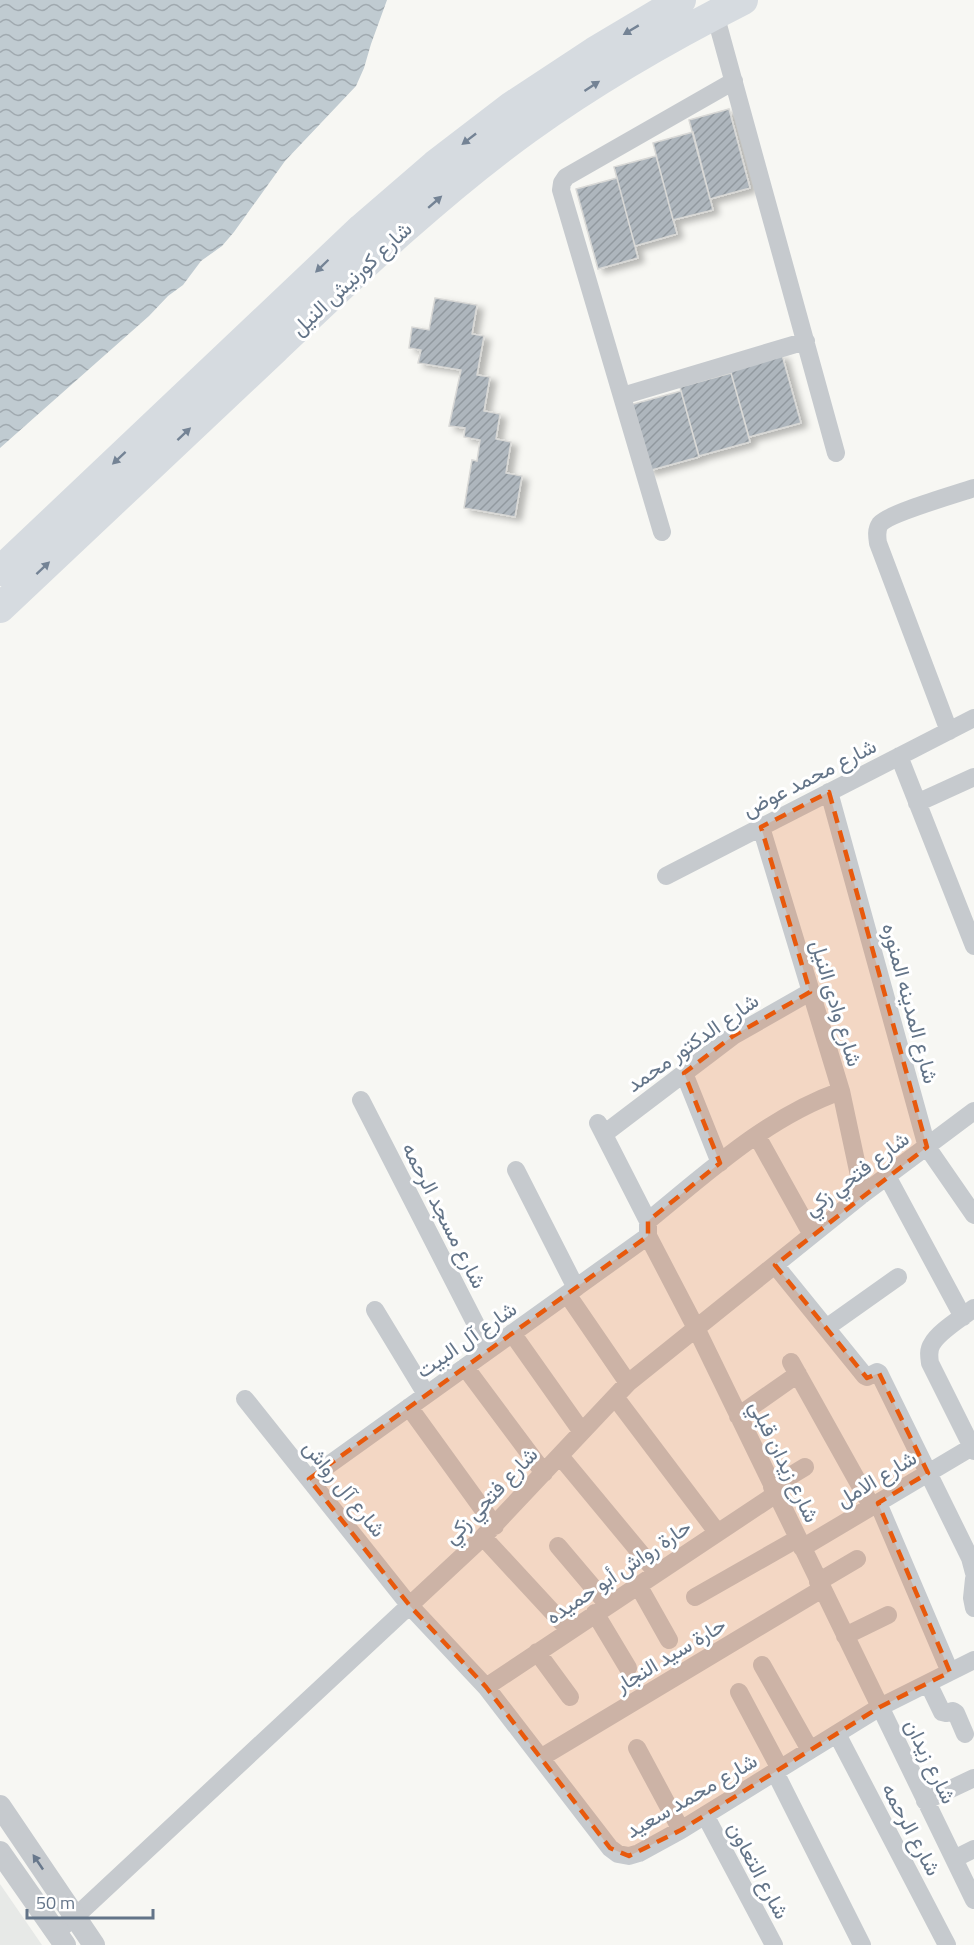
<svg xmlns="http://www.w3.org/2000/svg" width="974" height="1945" font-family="'Titillium Web',Vazirmatn,sans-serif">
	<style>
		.built { fill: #e7e9e7 }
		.water { fill: url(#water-waves) }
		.building { fill: url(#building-hatch); stroke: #d8d8d6; stroke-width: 1.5; filter: url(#shadow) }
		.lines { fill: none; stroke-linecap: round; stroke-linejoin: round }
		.minor { stroke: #c6cace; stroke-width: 18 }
		.tertiary { stroke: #c6cace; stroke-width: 22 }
		.trunk { stroke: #d6dbe0; stroke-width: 30 }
		.oneway { fill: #748395 }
		.oneway2 { fill: #68788c }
		.marked { fill: #e8590c; fill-opacity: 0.2; stroke: #e8590c; stroke-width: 4.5; stroke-dasharray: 12 8; stroke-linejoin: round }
		.labels { text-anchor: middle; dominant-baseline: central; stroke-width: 6; stroke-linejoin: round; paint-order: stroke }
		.street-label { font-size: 21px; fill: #637488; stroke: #fff }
	</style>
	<defs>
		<pattern id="water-waves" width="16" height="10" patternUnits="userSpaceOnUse" patternTransform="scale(1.5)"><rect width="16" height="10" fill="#c0cbd1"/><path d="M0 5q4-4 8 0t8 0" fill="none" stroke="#a0a9af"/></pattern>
		<pattern id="building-hatch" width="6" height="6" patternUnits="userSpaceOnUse" patternTransform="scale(1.5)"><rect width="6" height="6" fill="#aeb6bd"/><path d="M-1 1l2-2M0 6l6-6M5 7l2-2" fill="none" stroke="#91999f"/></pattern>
		<filter id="shadow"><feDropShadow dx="6" dy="4" stdDeviation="3" flood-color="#0004"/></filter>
	</defs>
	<rect width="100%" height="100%" fill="#f7f7f3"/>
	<path class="built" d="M0 1884 42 1945H0Z"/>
	<path class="water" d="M0 0H387L371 44 364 68 356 86 285 161 234 232 222 246 201 261 183 285 168 296 149 316 0 448Z"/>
	<path class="building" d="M729 109 750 188 710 199 689 120Z
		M693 132 713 210 673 220 653 143Z
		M656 156 677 234 635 246 614 167Z
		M617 178 638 258 598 269 576 189Z
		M435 298 477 305 472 334 484 336 477 375 490 377 484 411 500 414 496 439 511 442 506 473 522 476 515 517 464 508 472 460 477 461 480 440 464 437 465 428 449 426 461 370 418 363 421 350 409 348 412 327 429 330Z
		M782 355 801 423 749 437 730 369Z
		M731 373 750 442 699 456 680 387Z
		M681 391 699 457 648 471 630 405Z"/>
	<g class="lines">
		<path class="minor" d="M715 14 836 453
			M622 396 806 341
			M662 532 561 190 562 183 566 177 734 81
			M949 731 878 543C877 536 876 530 880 524 889 513 957 494 974 488
			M899 756 974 946
			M829 792 927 1147 974 1215
			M917 803 974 777
			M761 827 841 1091 863 1194
			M666 876 974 718
			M684 1073 720 1163
			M361 1100 489 1350
			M598 1123 648 1221V1236L696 1328 974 1900
			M604 1134 733 1036 810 992
			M757 1136 812 1235
			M516 1170 576 1288
			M887 1176 963 1317
			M648 1221C707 1173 767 1117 841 1091
			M775 1265 865 1376 867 1377 877 1372 879 1373 970 1558 974 1573
			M567 1294 628 1383
			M974 1308C962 1318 939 1331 932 1344 928 1350 929 1356 930 1363L974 1451
			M375 1310 426 1394
			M826 1328 898 1277
			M512 1333 582 1432
			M791 1362 872 1507
			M465 1367 544 1473
			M615 1397 717 1532
			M245 1399 410 1606 486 1687 610 1848 618 1854 629 1856 639 1853 681 1830 880 1707 974 1660
			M409 1407 495 1526
			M738 1416 798 1374
			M560 1456 657 1573
			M309 1479 648 1236
			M772 1487 805 1467
			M878 1503 950 1672
			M483 1537 570 1631
			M558 1546 608 1605
			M802 1548 972 1447
			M974 1579 972 1598 974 1608
			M818 1582 857 1559
			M638 1585 669 1640
			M695 1597 797 1539
			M595 1613 628 1668
			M845 1636 888 1615
			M537 1652 570 1697
			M762 1665 810 1750
			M928 1683 942 1712 946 1713 953 1711 956 1713 965 1734
			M486 1687 776 1494
			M739 1692 780 1769
			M837 1734 947 1945
			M637 1748 681 1830
			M542 1757 822 1589
			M775 1772 862 1945
			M925 1801 974 1778
			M705 1815 774 1945
			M954 1859 974 1849
			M56 1932 75 1917 483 1537 628 1383 863 1194 974 1111"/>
		<path class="tertiary" d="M0 1806 94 1945
			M0 1852 65 1945"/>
		<path class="trunk" d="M0 571 362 228 435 165 512 106 594 52 681 0
			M0 608C92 522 183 435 275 349 356 272 436 195 527 129 595 80 668 38 743 0"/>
	</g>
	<defs><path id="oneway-solid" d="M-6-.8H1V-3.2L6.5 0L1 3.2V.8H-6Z" transform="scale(1.5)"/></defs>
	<g class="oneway">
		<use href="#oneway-solid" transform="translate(631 30) rotate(149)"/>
		<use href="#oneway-solid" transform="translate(592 86) rotate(-33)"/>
		<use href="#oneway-solid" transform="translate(469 139) rotate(142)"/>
		<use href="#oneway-solid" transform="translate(435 202) rotate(-41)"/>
		<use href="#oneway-solid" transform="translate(322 266) rotate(136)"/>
		<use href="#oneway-solid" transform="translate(184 434) rotate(-43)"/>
		<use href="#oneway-solid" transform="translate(119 458) rotate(137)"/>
		<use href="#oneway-solid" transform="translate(43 568) rotate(-43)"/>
	</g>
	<use class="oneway2" href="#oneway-solid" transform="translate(38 1862) rotate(-124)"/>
	<path class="marked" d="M829 792 927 1147 775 1265 867 1378 879 1373 928 1473 878 1503 950 1672 880 1707 681 1830 629 1856 610 1848 486 1687 410 1606 309 1479 648 1236V1221L720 1163 684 1073 733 1036 810 992 761 827Z"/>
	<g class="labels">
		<g class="street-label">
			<text transform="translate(351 278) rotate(-43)">شارع كورنيش النيل</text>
			<text transform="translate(809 777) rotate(-27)">شارع محمد عوض</text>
			<text transform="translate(837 1003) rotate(73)">شارع وادى النيل</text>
			<text transform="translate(911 1003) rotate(75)">شارع المدينه المنوره</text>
			<text transform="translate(692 1042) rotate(-35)">شارع الدكتور محمد</text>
			<text transform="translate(856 1173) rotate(-37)">شارع فتحي زكي</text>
			<text transform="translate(445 1215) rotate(63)">شارع مسجد الرحمه</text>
			<text transform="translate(466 1339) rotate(-35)">شارع آل البيت</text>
			<text transform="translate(785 1461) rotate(64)">شارع زيدان قبلي</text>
			<text transform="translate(876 1478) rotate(-31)">شارع الامل</text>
			<text transform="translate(345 1488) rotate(51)">شارع آل رواش</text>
			<text transform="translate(490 1495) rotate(-46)">شارع فتحي زكي</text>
			<text transform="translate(618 1571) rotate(-34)">حارة رواش أبو حميده</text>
			<text transform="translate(670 1654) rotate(-31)">حارة سيد النجار</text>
			<text transform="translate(931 1761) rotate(64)">شارع زيدان</text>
			<text transform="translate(691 1795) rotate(-30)">شارع محمد سعيد</text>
			<text transform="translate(912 1829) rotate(62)">شارع الرحمه</text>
			<text transform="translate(759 1870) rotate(62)">شارع التعاون</text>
		</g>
	</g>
	<path d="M27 1909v9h126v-9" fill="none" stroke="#637488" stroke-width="3"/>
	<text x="36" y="1909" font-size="18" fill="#637488" stroke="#ffffff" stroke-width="4.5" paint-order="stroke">50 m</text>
</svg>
